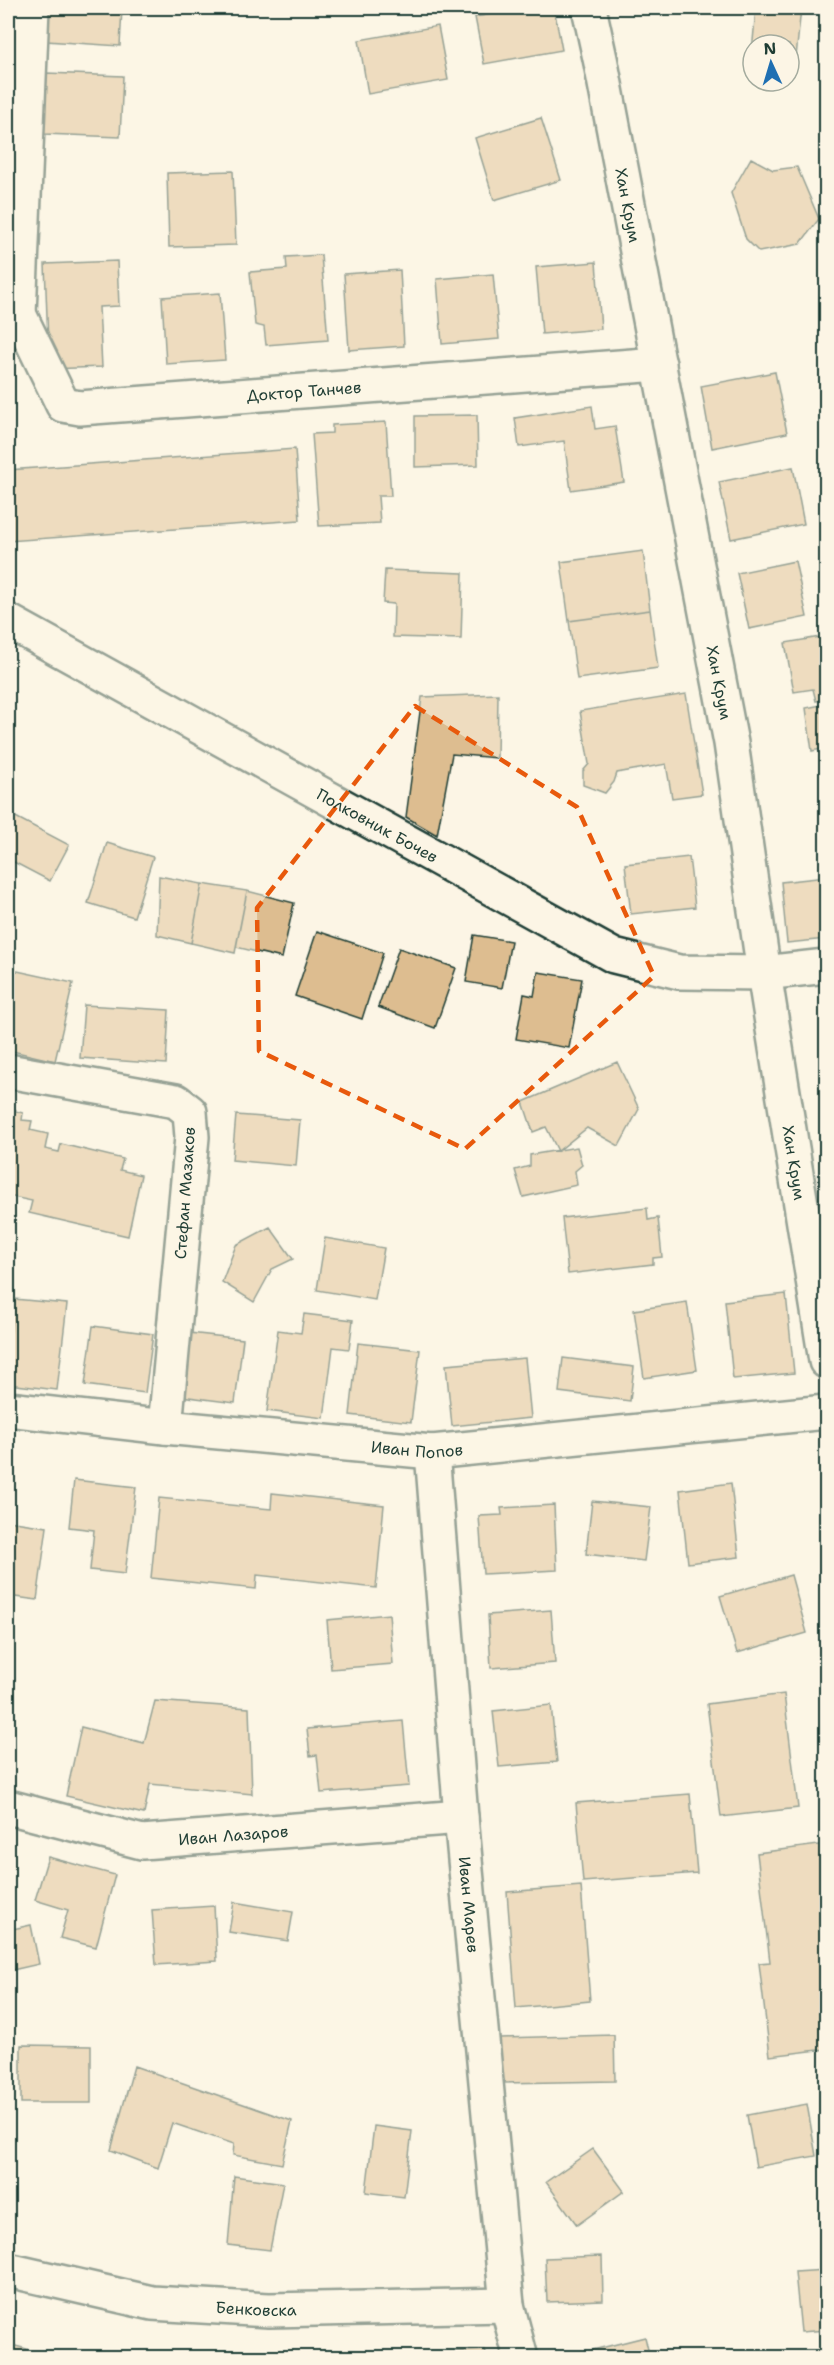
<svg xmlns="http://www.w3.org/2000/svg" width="834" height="2365" font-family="'Shantell Sans',sans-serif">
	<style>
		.building { fill: #ddbd90; stroke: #1f3d34; stroke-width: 1.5 }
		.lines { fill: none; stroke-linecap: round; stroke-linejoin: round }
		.minor-casing { stroke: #1f3d34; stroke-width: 38 }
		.minor { stroke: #fcf5e5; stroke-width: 33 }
		.marked { fill: none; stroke: #e8590c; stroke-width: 4.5; stroke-dasharray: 12 8; stroke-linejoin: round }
		.labels { text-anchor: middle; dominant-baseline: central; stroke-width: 4.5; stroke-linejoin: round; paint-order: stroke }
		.street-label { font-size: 16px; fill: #1f3d34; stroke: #fcf5e5 }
	</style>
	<rect width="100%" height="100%" fill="#fcf5e5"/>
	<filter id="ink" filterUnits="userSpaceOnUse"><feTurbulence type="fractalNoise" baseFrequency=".0167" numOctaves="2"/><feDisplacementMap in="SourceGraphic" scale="12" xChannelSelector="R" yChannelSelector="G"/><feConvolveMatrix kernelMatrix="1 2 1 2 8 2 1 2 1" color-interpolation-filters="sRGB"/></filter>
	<g filter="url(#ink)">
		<path class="building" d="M48 8H122L120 46 46 41Z
			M527 8H554L562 50 484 64 475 17Z
			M756 8H801L795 67 789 66V45H753V63H751Z
			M438 26 448 80 368 94 359 40Z
			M46 73 123 76 120 137 44 134Z
			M541 118 561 180 494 200 475 138Z
			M751 158 773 170 797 167 819 219 800 244 759 252 746 239 731 193Z
			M233 171 236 245 169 247 167 173Z
			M321 255 328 340 266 345 264 327 255 325 250 272 287 269 286 257Z
			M117 261 119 306 99 307 102 367 49 369 45 264Z
			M596 262 601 329 542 334 536 267Z
			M400 270 404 346 349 350 344 274Z
			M493 274 499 339 442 344 437 279Z
			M220 293 225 360 166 364 162 297Z
			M775 372 787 433 712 448 701 386Z
			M592 406 595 429 615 426 624 482 571 490 564 441 519 447 515 418Z
			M477 415 478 465 415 467V416Z
			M386 422 391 496H378L380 523 319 526 312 434 332 433V425Z
			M295 449 300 520 8 541V470Z
			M793 467 804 524 731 539 719 482Z
			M643 551 650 610 569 621 561 562Z
			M795 561 807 617 749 629 737 573Z
			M385 570 463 573 461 639 393 637 394 604 383 603Z
			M650 610 658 668 577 679 569 621Z
			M826 636V699L816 701 813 689 794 692 785 643Z
			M498 694 497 758 452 754 437 835 406 817 422 697Z
			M686 694 702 794 672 798 666 764 617 773 614 782 605 793 583 785V771L589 764 580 711Z
			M826 704V748L812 751 806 708Z
			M8 813 69 845 50 881 8 859Z
			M107 843 153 857 134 917 88 903Z
			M689 857 695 907 631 914 625 864Z
			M159 876 202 884 191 943 157 935Z
			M826 877V939L787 943 781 882Z
			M202 884 247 891 235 953 191 943Z
			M247 891 294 903 282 958 236 947Z
			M317 931 383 953 362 1019 295 996Z
			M474 935 511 941 502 988 466 982Z
			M399 948 456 968 435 1028 378 1007Z
			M8 969 73 983 55 1061 8 1050Z
			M538 972 582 979 569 1048 516 1039 524 994 534 996Z
			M84 1005 169 1010 166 1064 80 1058Z
			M617 1062 639 1109 619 1146 587 1128 558 1151 546 1127 533 1132 523 1102Z
			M8 1109 23 1113 22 1120 32 1121 30 1130 48 1134 45 1149 59 1152 61 1144 123 1159 120 1170 141 1175 128 1236 29 1213 32 1201 8 1196Z
			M236 1115 300 1120 296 1166 232 1160Z
			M577 1147 582 1165 575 1171 577 1185 523 1197 515 1170 530 1166V1155Z
			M647 1208 648 1220 658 1218 662 1257 653 1258V1264L568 1274 562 1218Z
			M270 1227 293 1259 272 1269 254 1302 222 1282 236 1245Z
			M325 1238 384 1248 375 1300 317 1290Z
			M786 1294 794 1373 733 1379 725 1301Z
			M14 1299 67 1304 57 1390 8 1384V1356Z
			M687 1302 697 1370 644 1378 634 1310Z
			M304 1314 353 1320 349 1349 333 1347 324 1418 267 1411 278 1330 301 1333Z
			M93 1326 153 1334 145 1393 85 1385Z
			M189 1333 243 1339 235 1403 181 1396Z
			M358 1343 420 1350 411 1422 350 1415Z
			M525 1358 531 1418 452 1426 446 1365Z
			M563 1358 634 1367 630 1401 559 1392Z
			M74 1480 136 1487 125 1574 90 1570 94 1530 69 1527Z
			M731 1483 739 1557 688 1563 680 1490Z
			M272 1493 384 1505 376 1588 257 1575 256 1589 151 1578 159 1498 271 1509Z
			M592 1501 651 1507 644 1561 586 1554Z
			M554 1505 557 1570 483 1574 479 1516 502 1515 501 1508Z
			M8 1521 47 1527 37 1600 8 1596Z
			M791 1575 807 1633 737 1653 720 1596Z
			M551 1610 555 1663 491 1668 488 1615Z
			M389 1614 393 1664 331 1669 327 1620Z
			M784 1694 798 1808 721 1817 707 1704Z
			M8 1695 15 1697 8 1723Z
			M155 1701 249 1708 252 1794 150 1784 144 1814 66 1796 81 1727 144 1743Z
			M551 1705 557 1762 499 1767 493 1711Z
			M403 1721 409 1786 321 1793 317 1755 310 1756 307 1729Z
			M690 1794 697 1873 583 1882 576 1803Z
			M826 1844V2049L770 2056 759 1963 770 1962 757 1853Z
			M48 1857 115 1875 96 1947 60 1938 68 1910 35 1900Z
			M581 1886 590 2001 516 2008 507 1892Z
			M234 1902 293 1912 288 1941 229 1932Z
			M214 1906 217 1961 156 1965 152 1910Z
			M31 1925 39 1964 8 1971V1930Z
			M614 2035 615 2081 501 2083 500 2038Z
			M21 2045 91 2046V2103H21Z
			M134 2066 292 2121 282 2164 233 2155 234 2144 172 2123 158 2168 111 2150Z
			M807 2104 816 2156 756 2167 747 2115Z
			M374 2126 412 2131 404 2197 366 2192Z
			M593 2149 624 2191 577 2225 546 2182Z
			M234 2176 283 2183 270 2250 228 2245Z
			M602 2256 603 2300 547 2302 545 2258Z
			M826 2270V2330L801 2332 795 2272Z
			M645 2337 650 2358H561Z
			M8 2344 27 2349 25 2358H8Z
			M485 2350 488 2358H428V2353Z"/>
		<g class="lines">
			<g class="minor-casing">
				<g id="minor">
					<path id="s1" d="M589 8 601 63 731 743 764 973 826 1361"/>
					<path d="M19 314 32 8"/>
					<path id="s2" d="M8 315 19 314 63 405 80 408 659 364"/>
					<path id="s3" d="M8 621 614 956 679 972 764 973 826 966"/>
					<path d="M8 1071 176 1101 190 1112 192 1137 165 1427"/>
					<path id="s4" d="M8 1409 165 1427 432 1452 826 1412"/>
					<path id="s5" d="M432 1452 461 1817 507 2305 521 2358"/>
					<path id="s6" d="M8 1807 142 1842 461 1817"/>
					<path id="s7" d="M8 2270 152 2303 269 2310 507 2305"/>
				</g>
			</g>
			<use href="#minor" class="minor"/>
		</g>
	</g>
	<path d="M0 0H834V2365H0ZM415 706 577 807 654 976 465 1149 259 1051 257 908Z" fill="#fcf5e5" fill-opacity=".55" fill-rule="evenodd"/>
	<path class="marked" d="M415 706 577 807 654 976 465 1149 259 1051 257 908Z"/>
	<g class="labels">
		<g class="street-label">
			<text stroke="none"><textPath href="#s1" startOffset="201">Хан Крум</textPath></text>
			<text stroke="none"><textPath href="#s2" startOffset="354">Доктор Танчев</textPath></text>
			<text stroke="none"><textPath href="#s1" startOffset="687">Хан Крум</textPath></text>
			<text stroke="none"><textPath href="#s3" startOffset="422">Полковник Бочев</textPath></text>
			<text stroke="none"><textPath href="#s1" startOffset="1173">Хан Крум</textPath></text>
			<text transform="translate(185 1193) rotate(-86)">Стефан Мазаков</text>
			<text stroke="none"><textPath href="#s4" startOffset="411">Иван Попов</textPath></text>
			<text stroke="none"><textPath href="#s6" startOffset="230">Иван Лазаров</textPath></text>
			<text stroke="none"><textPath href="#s5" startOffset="454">Иван Марев</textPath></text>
			<text stroke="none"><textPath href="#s7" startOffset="252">Бенковска</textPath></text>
		</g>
	</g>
	<rect width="834" height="2365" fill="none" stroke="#fcf5e5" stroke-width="30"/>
	<rect x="15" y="15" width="804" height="2335" fill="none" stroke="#1f3d34" stroke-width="2" filter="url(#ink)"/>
	<g transform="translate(771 63) rotate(356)"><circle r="28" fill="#fcf5e5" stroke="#a4ab9e" stroke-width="1.5"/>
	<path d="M0-4.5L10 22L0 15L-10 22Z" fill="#1f6fb2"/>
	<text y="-9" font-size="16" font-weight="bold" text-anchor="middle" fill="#1f3d34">N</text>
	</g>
</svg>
